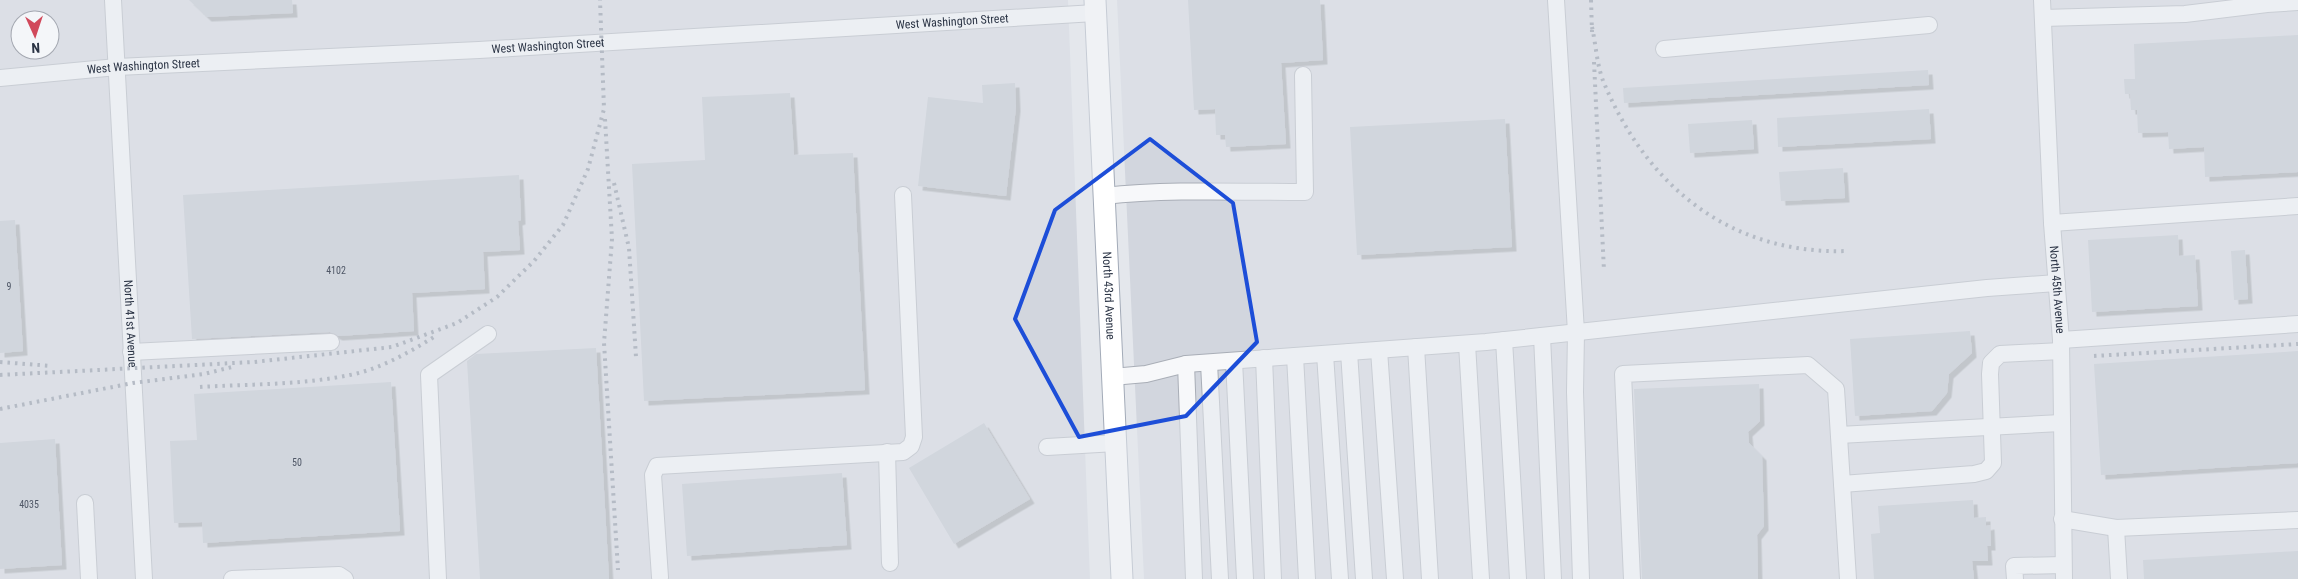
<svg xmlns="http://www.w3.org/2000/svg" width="2298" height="579" font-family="'Roboto Condensed',sans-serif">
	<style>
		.built { fill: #d2d6de; fill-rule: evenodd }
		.building { fill: #bbc0ca; filter: url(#shadow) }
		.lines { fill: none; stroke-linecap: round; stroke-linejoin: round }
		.minor-casing { stroke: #a9aeb7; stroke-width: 18 }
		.major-casing { stroke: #a3abb8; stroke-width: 23 }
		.minor { stroke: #f7f8fa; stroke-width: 16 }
		.major { stroke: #fff; stroke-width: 21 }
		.rail { stroke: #7d8696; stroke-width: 4; stroke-dasharray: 2.5 5; stroke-linecap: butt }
		.marked { fill: none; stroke: #1d4ed8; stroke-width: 4; stroke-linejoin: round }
		.labels { text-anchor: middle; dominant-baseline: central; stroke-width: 4.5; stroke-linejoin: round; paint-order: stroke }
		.number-label { font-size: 10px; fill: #4f5766 }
		.street-label { font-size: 12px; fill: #2b3445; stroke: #f4f6f9 }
	</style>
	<defs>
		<filter id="shadow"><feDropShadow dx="4.5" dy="4.5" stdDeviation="0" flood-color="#0004"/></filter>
	</defs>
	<rect width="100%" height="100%" fill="#e4e7ec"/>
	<path class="built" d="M0 0H1068L1090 579H0ZM20 20H50V50H20Z
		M1117 0H2298V579H1144Z"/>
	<path class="building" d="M189 0H292L293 13 207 17Z
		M1188 0H1320L1323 60 1281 63 1286 144 1226 147 1225 135H1216L1215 109 1194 110Z
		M2298 35V172L2205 177 2204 147 2169 149 2168 132 2138 133 2137 110H2131L2130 94H2125L2124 79H2135L2134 44Z
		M1928 70 1929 85 1624 103 1623 88Z
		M1015 83 1016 107 1006 196 918 186 928 97 983 103 982 85Z
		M790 93 794 155 853 153 865 390 644 401 632 164 705 160 702 97Z
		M1929 109 1931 139 1778 147 1777 118Z
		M1505 119 1512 247 1357 255 1350 127Z
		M1752 120 1754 149 1690 153 1688 124Z
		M1843 168 1845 198 1781 201 1779 172Z
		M519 175 521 220 518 221 520 250 483 252 485 289 412 293 414 331 338 336 330 332 192 339 183 195Z
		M15 220 23 351 0 353V221Z
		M2178 235 2179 256 2195 255 2198 306 2092 312 2088 240Z
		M2245 250 2248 299 2234 300 2231 251Z
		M1970 331 1972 353 1949 374 1947 393 1932 411 1855 416 1850 339Z
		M596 348 609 579H480L467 361 476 354Z
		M2298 351V463L2101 475 2094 364Z
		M391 382 400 531 203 543 202 522 174 523 170 441 197 440 194 394Z
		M1759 384 1760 421 1748 432 1749 443 1762 456 1764 526 1757 535 1758 579H1642L1634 389Z
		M984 423 1030 499 954 544 909 468Z
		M55 439 62 565 0 569V443Z
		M842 473 847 545 687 556 682 484Z
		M1973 500 1974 518 1986 517V526L1990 525 1991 546H1987L1988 561H1972L1974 579H1874L1871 534 1880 533 1878 506Z
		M2298 551V579H2144L2143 560Z"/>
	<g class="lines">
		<g class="minor-casing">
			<g id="minor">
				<path id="s1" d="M113 0 144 579"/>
				<path d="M1556 0 1576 332 1575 392 1581 579"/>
				<path id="s2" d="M2042 0 2052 223 2061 340 2064 579"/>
				<path d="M2043 18 2185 14 2267 4 2298 2"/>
				<path d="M1664 49 1929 25"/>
				<path id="s3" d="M0 78 117 67 479 50 1095 13"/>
				<path d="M1104 196C1170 189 1238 192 1305 192L1303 75"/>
				<path d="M2052 223 2298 206"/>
				<path d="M1542 336 1553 579"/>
				<path d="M1504 340 1518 579"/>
				<path d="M2061 340 2298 324"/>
				<path d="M1467 344 1481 579"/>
				<path d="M1416 347 1430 579"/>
				<path d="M1379 350 1395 579"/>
				<path d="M131 352 331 342"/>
				<path d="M1349 352 1364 579"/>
				<path d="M1325 354 1340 579"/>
				<path d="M1295 356 1307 579"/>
				<path d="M1264 358 1273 579"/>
				<path d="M1234 361 1245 579"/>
				<path d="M1209 363 1220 579"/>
				<path d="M1186 364 1194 579"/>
				<path d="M1112 377 1146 374 1186 364 1486 342 1987 288 2057 283"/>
				<path d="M1839 435 2061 423"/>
				<path d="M1047 447 1116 443"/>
				<path d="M887 452 890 563"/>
				<path d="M1842 484 1974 474 1986 471 1993 463 1990 374 1991 363 2000 354 2061 351"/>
				<path d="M85 503 89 579"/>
				<path d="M2062 519 2116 528 2298 520"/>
				<path d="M2116 528 2119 579"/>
				<path d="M660 577 653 475 657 466 903 452 911 446 914 437 903 195"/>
				<path d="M232 579 339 575 345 579"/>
				<path d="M438 579 429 375 488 334"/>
				<path d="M1632 579 1623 374 1808 365 1836 389 1848 579"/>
				<path d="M2015 579 2014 566 2063 565"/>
			</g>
		</g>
		<g class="major-casing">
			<g id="major">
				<path id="s4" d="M1095 0 1122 579"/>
			</g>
		</g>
		<use href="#minor" class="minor"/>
		<use href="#major" class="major"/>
		<path class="rail" d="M1591 0 1592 32
			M1592 27C1596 45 1597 67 1604 83 1648 188 1732 255 1848 251
			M1594 62 1604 271
			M605 119 612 239 604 343 618 570
			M614 183 629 248 636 357
			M2094 356 2298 344
			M0 362 52 366
			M0 375 254 362 392 347 457 323 497 297 534 261 563 225 588 169 604 109 600 0
			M200 387C250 384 301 385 350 375 380 369 408 353 434 337
			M0 409 133 383 204 374 232 367"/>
	</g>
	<path d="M0 0H2298V579H0ZM1150 139 1233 203 1257 342 1186 416 1079 437 1015 319 1055 210Z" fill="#e4e7ec" fill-opacity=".55" fill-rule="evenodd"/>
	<path class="marked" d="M1150 139 1233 203 1257 342 1186 416 1079 437 1015 319 1055 210Z"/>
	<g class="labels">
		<g class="number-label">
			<text x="336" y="270">4102</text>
			<text x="9" y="286">9</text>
			<text x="297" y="462">50</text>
			<text x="29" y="504">4035</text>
		</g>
		<g class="street-label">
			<text stroke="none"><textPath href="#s3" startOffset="954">West Washington Street</textPath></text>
			<text stroke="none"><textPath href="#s3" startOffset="549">West Washington Street</textPath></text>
			<text stroke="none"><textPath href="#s3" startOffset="144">West Washington Street</textPath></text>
			<text stroke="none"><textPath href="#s2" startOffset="290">North 45th Avenue</textPath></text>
			<text stroke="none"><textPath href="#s4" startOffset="296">North 43rd Avenue</textPath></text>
			<text stroke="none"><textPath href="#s1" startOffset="324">North 41st Avenue</textPath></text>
		</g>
	</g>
	<g transform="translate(35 35) rotate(177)"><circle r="24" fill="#f4f6f9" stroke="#a4a8b1"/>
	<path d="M0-4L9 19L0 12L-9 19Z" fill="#d1495b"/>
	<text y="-8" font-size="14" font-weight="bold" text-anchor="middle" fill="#2b3445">N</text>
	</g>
</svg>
